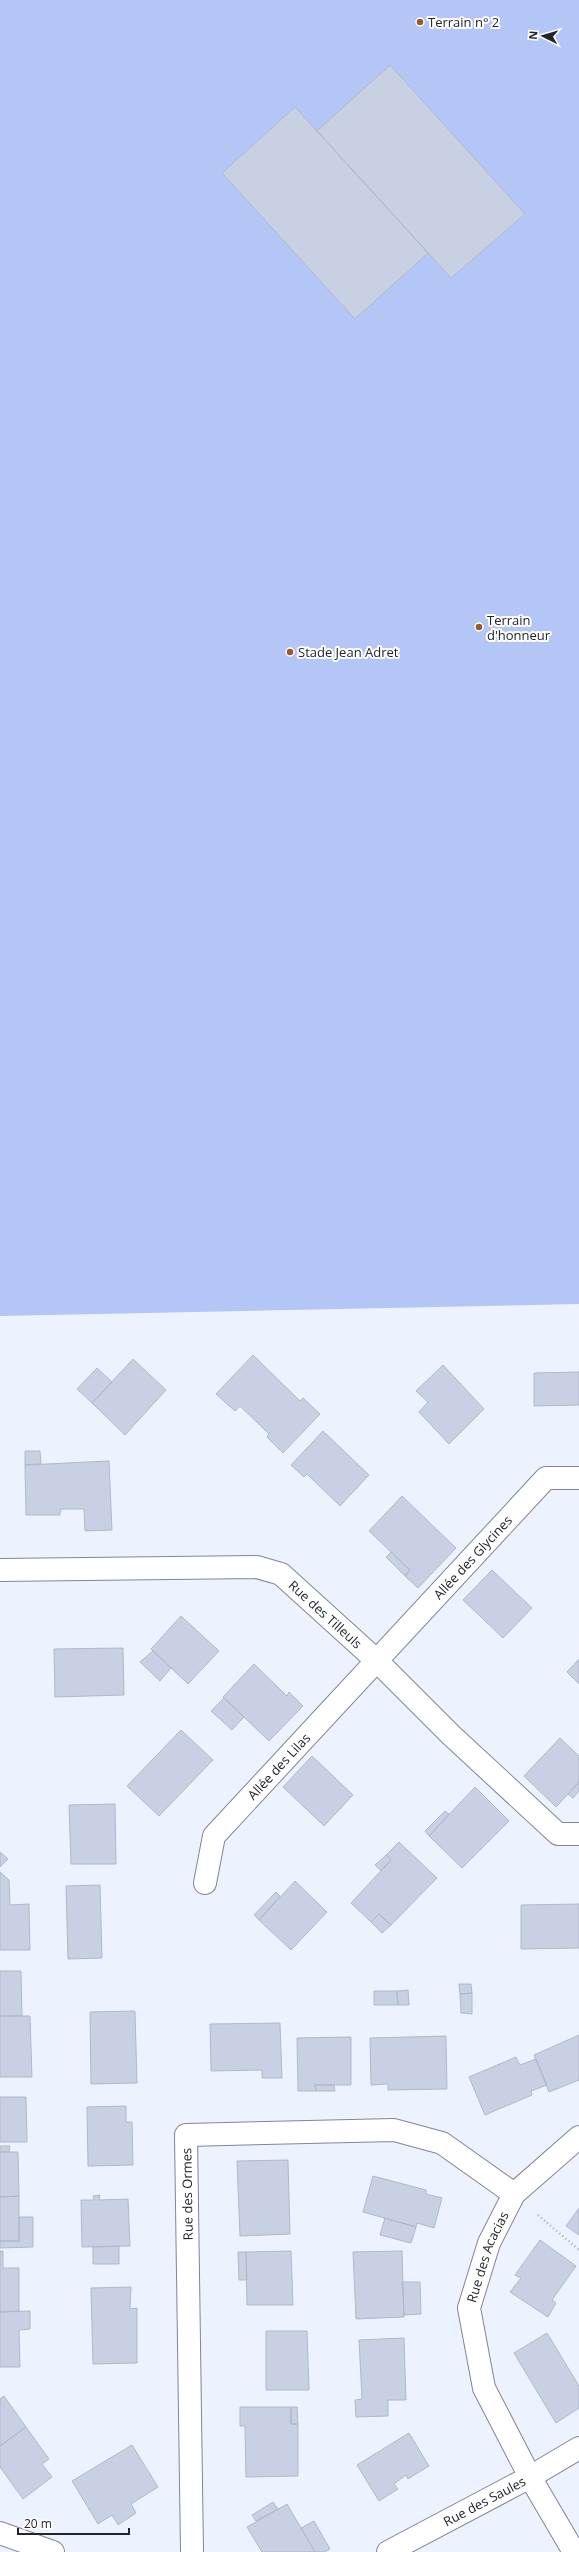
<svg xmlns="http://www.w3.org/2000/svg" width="579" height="2552" font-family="'Open Sans',sans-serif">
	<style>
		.green { fill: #b4c6f5 }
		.building { fill: #c8d0e4; stroke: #b0b8cc }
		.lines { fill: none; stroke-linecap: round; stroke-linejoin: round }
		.minor-casing { stroke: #7f8698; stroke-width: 24 }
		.path { stroke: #a8acb7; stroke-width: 2.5; stroke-dasharray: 1 3; stroke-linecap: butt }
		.minor { stroke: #fff; stroke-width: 22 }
		.poi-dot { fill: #9a5b23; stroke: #fff; stroke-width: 1.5 }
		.labels { text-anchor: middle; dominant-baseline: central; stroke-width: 4; stroke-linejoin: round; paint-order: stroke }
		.poi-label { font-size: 13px; fill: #22252c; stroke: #fff; text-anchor: start }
		.street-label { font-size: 13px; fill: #22252c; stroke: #fff }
	</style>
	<rect width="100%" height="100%" fill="#edf2ff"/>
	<path class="green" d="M0 0H579V1304L0 1316Z"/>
	<path class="building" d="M390 65 525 214 451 278 317 131Z
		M295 107 428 253 355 319 222 173Z
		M253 1355 300 1401 303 1398 320 1414 283 1453 267 1437 269 1434 240 1406 235 1411 216 1394Z
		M133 1359 166 1390 125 1435 92 1403Z
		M443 1365 484 1409 449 1444 419 1412 428 1402 416 1391Z
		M97 1368 112 1382 92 1403 77 1389Z
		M579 1372V1405L534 1406V1373Z
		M323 1431 369 1475 340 1506 307 1474 304 1477 291 1465Z
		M25 1451H40L41 1464 25 1465Z
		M109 1461 112 1530 85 1531 84 1509H61L60 1515H26L25 1465Z
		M402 1496 456 1548 418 1588 405 1576 410 1570 369 1531Z
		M391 1552 410 1570 405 1576 386 1557Z
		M492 1570 532 1608 503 1638 463 1600Z
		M181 1616 219 1651 188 1684 151 1649Z
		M123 1648 124 1695 55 1697 54 1649Z
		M153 1651 171 1668 160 1681 140 1662Z
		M579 1659V1684L567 1672Z
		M254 1664 287 1696 289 1692 303 1706 269 1741 223 1697Z
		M224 1698 244 1717 232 1730 211 1711Z
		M181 1730 213 1760 159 1816 127 1786Z
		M560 1738 579 1756V1782L556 1807 524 1776Z
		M312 1756 353 1795 324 1826 283 1787Z
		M579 1782V1791L573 1798 568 1794Z
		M475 1787 509 1821 462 1868 429 1836Z
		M115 1804 116 1864H71L69 1805Z
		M445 1811 449 1814 429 1836 425 1831Z
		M399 1842 437 1878 391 1925 379 1914 371 1922 351 1903 391 1860 386 1855Z
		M0 1852 8 1859 0 1867Z
		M386 1855 391 1860 381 1871 375 1865Z
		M0 1872 9 1880 10 1905 29 1904 30 1950H0Z
		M295 1881 327 1912 291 1950 259 1920Z
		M100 1885 102 1958 68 1959 66 1886Z
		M276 1892 280 1896 259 1920 254 1915Z
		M579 1904V1948L521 1949V1905Z
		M379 1914 391 1925 382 1933 371 1922Z
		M0 1971H21L22 2016H0Z
		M459 1984H471L472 1993 460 1994Z
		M408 1990 409 2005H398L397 1991Z
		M374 1991H397L398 2005H374Z
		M472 1993V2014L461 2013 460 1994Z
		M135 2011 137 2083 91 2084 90 2012Z
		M0 2016H30L32 2077H0Z
		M280 2023 282 2078H262V2070L211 2071 210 2024Z
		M579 2035V2080L549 2092 534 2055Z
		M446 2036 447 2089 388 2090V2084L371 2085 370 2038Z
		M351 2037V2085H315L316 2091H298L297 2038Z
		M516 2057 520 2065 536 2059 547 2085 531 2091 532 2095 485 2115 469 2077Z
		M315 2085H334L335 2091H316Z
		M0 2097H26L27 2142H0Z
		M126 2106V2122H132L133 2165 88 2166 87 2107Z
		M0 2146H10L9 2152H0Z
		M0 2152H18L19 2196 0 2197Z
		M288 2160 290 2234 240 2236 237 2161Z
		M373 2176 426 2190V2194L442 2198 434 2228 417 2223 416 2227 363 2212Z
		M100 2195 99 2200 128 2199 130 2246 82 2247 81 2200H94L93 2196Z
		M19 2196V2241H0V2197Z
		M579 2208V2235L566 2226Z
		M19 2217H33V2247L0 2248V2241H19Z
		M385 2218 416 2227 411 2243 380 2235Z
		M540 2240 576 2266 552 2300 556 2303 548 2317 510 2292 521 2278 515 2275Z
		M119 2246V2264H93V2247Z
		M0 2251H3V2268H19V2311L0 2312Z
		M291 2251 293 2305H247L246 2252Z
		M402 2251 404 2317 356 2319 353 2252Z
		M238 2252H246L247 2280H239Z
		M402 2282H420L421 2314 404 2315Z
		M131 2287 130 2309 137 2308V2363L93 2364 91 2288Z
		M30 2311V2329L19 2330 20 2367H0V2312Z
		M266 2331H307L309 2390H266Z
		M547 2333 579 2386V2408L556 2423 514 2353Z
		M404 2338 406 2400H388V2416L356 2417 355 2400 362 2399 359 2340Z
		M4 2396 26 2427 0 2446V2399Z
		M240 2407H291V2424H298V2476L246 2477 245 2426H240Z
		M291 2407H297L298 2424H291Z
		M26 2427 49 2459 42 2464 52 2477 23 2499 0 2467V2446Z
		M409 2433 429 2466 408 2479 406 2475 394 2484 398 2489 379 2501 357 2465Z
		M132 2445 158 2487 131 2504 136 2513 118 2525 112 2515 98 2524 72 2481Z
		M273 2502 278 2509 256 2521 252 2515Z
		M287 2504 315 2552H262L247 2527Z
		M314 2521 330 2549 325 2552H315L301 2528Z"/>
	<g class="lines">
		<g class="minor-casing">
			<g id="minor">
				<path id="s1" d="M0 1570 257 1567 281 1574 377 1661 451 1735 558 1834H579"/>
				<path id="s2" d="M205 1883 214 1836 546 1478H579"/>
				<path d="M0 2533 53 2552"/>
				<path d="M192 2552 186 2135 394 2130 442 2143 514 2194"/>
				<path id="s3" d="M388 2552 530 2477 579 2448"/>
				<path id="s4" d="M574 2552 530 2477 484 2388 469 2308 489 2243 514 2194 579 2137"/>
			</g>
		</g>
		<path class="path" d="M538 2215 579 2250"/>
		<use href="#minor" class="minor"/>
	</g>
	<g class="poi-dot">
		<circle cx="420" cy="22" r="4"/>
		<circle cx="479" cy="627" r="4"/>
		<circle cx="290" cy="652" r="4"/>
	</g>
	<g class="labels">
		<g class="poi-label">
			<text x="428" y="22">Terrain n° 2</text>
			<text x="487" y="620">Terrain<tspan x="487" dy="15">d'honneur</tspan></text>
			<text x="298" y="652">Stade Jean Adret</text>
		</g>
		<g class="street-label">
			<text stroke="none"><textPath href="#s2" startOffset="428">Allée des Glycines</textPath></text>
			<text stroke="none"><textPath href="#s1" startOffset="342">Rue des Tilleuls</textPath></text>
			<text stroke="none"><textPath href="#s2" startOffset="143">Allée des Lilas</textPath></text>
			<text transform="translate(187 2194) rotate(-91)">Rue des Ormes</text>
			<text stroke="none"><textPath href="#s4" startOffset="323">Rue des Acacias</textPath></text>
			<text stroke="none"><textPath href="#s3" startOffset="109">Rue des Saules</textPath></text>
		</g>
	</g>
	<g transform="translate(543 36) rotate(275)" stroke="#ffffff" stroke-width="3" paint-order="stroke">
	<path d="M0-3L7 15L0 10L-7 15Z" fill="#22252c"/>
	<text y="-6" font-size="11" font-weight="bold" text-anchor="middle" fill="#22252c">N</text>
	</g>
	<path d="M18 2528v6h111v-6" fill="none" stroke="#22252c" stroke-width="2"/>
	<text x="24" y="2528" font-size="12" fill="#22252c" stroke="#ffffff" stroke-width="3" paint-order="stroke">20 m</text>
</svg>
